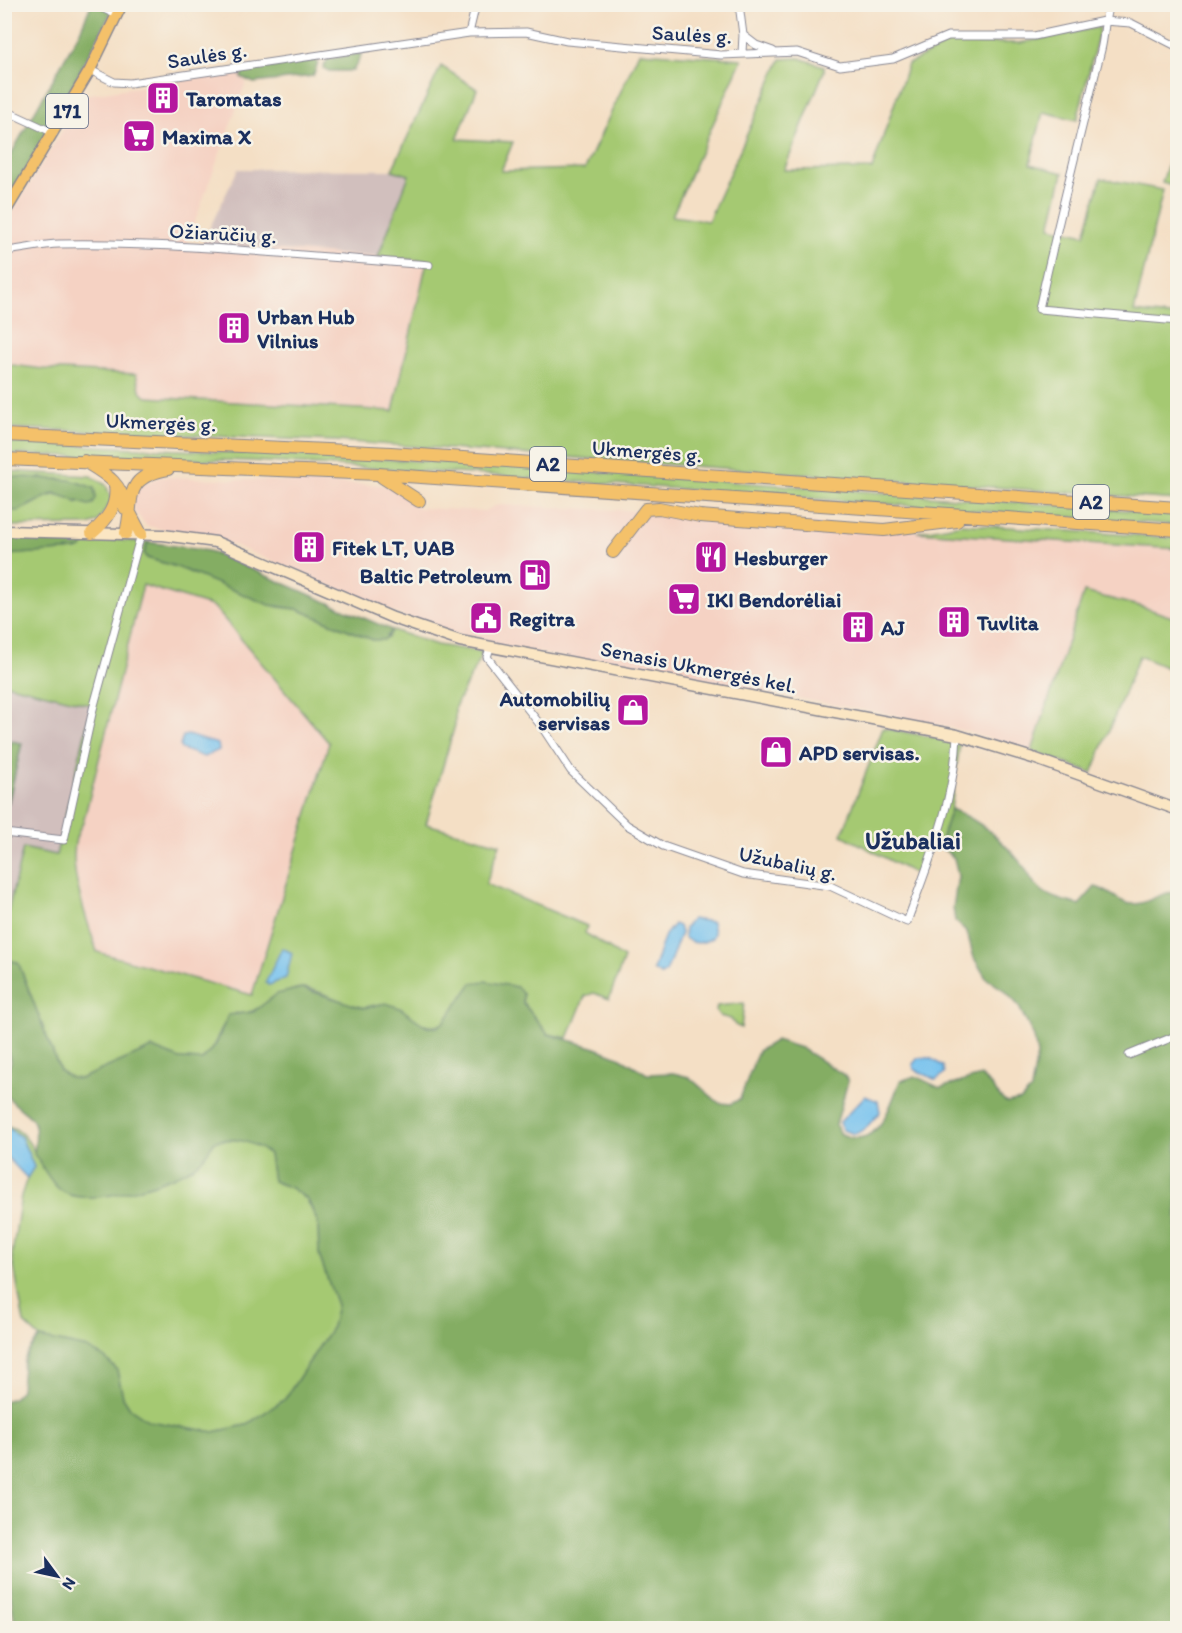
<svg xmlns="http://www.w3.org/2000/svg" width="1182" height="1633" font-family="Itim,sans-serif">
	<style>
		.built { fill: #f5d2c3 }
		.industrial { fill: #d1bfbd }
		.green { fill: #a5c972; stroke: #607c68; stroke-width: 1.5; fill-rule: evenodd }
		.forest { fill: #84ad64; stroke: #506e61; stroke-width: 1.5 }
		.water { fill: #74c1ee; stroke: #4878a6; stroke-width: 1.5 }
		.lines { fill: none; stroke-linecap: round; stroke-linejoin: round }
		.street-casing { stroke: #888792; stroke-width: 9 }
		.secondary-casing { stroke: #888792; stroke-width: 13 }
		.primary-casing { stroke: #888792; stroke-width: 13 }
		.highway-casing { stroke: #888792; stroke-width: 14 }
		.street { stroke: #fff; stroke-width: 7 }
		.secondary { stroke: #fbe6c3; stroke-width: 10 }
		.primary { stroke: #f4c16a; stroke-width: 10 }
		.highway { stroke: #f4c16a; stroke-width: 12 }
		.labels { text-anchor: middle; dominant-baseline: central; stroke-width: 5; stroke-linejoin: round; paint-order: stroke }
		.shield { fill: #f7f3e8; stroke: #5d6a87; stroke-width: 1.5 }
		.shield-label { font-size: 20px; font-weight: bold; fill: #1b2f5e }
		.street-label { font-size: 21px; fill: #1b2f5e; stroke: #f7f3e8 }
		.poi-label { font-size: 21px; font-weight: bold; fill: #1b2f5e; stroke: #f7f3e8; text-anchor: start }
		.quarter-label { font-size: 24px; font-weight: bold; fill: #1b2f5e; stroke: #f7f3e8 }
	</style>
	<rect width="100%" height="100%" fill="#f7f3e8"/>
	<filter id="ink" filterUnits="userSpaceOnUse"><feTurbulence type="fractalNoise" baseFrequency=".0167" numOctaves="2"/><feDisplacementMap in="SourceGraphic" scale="12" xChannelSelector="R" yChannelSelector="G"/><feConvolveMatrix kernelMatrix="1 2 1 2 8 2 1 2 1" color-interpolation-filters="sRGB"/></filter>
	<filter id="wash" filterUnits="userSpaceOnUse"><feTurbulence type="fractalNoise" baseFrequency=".008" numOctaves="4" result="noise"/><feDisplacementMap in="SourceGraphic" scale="24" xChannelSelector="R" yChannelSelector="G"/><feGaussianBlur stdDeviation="1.35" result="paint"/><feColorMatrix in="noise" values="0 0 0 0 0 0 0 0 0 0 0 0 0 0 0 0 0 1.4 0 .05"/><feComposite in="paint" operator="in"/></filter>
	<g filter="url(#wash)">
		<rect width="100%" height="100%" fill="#f4dfc5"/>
		<path class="built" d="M243 71 241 77 246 82 187 243 428 261 393 411 146 397 141 393 43 369 5 364 4 226 84 95Z
			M160 477 383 485 392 488 419 508 484 511 498 505 638 511 1177 549V619L1143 607 1084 592 1032 751 965 731 894 715 500 646 431 628 227 542 147 526 134 511V495L142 484Z
			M143 584 214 607 329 743 252 995 96 952 72 857 76 832 83 823Z"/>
		<path class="industrial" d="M238 169 392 170 409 175 378 257 202 244Z
			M4 684 92 704 56 856 23 848 5 924Z"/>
		<path class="green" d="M1100 27 1077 120 1043 112 1030 164 1063 173 1050 227 1085 235 1101 178 1163 190 1134 312 1177 317V500L336 441 5 428V364L43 369 136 374 141 393 147 397 393 411 427 261 378 257 409 175 392 170 441 66 477 89 457 139 513 142 501 171 585 169 639 52 742 59 672 216 708 221 781 59 799 58 824 66V71L784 170 872 169 908 64 949 43H1020Z
			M1177 133 1178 187H1177L1162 183Z
			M5 442 489 464 1177 514V525L489 475 250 461 5 454Z
			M4 471 91 476 106 485 112 501 97 522 89 525 5 526V510C35 516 45 479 77 503L96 498 94 488 71 480 5 476Z
			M962 524 1177 538V549L917 532Z
			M87 538 148 542 144 553 147 558 177 567 278 607 297 609 373 640 388 637 392 630 437 645 483 652 455 707V725L426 824 500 844 486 884 587 926 585 933 624 958 609 999 594 993 585 996 568 1038 548 1034 523 1003V994L444 1022C424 1037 408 1007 387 1004 378 1002 369 1009 360 1007 343 1004 319 989 303 988 281 988 255 1018 236 1013 214 1029 221 1043 202 1060L180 1059 152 1048 80 1079 71 1078 60 1071 18 962 5 960V924L23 848 56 855 92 705 5 684V555L76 550 84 544ZM143 585 214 607 329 743 252 995 97 952C87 917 60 854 83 823Z
			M1084 592 1143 607 1178 619 1177 672 1139 656 1092 773 1032 751Z
			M883 728 960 742 951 809 939 846 932 843 919 876 842 835Z
			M744 1003 741 1028 735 1025 731 1019 720 1016 716 1011 717 1006Z
			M5 1126C29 1125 41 1172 58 1188 61 1191 67 1193 71 1195L198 1163 215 1141C237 1137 251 1141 269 1154L273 1181 291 1188 307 1200 318 1223 319 1255 337 1305 332 1327 285 1399 246 1425 214 1432 178 1426 149 1421 130 1408 123 1397 117 1371 87 1348 40 1338 24 1323 12 1255 21 1196 27 1178 34 1167 21 1137Z"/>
		<path class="forest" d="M91 5H115L41 145 5 203V165L80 31Z
			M362 53 353 71H329L323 68 328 59Z
			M314 60 318 63 313 76 254 83 241 77 243 71Z
			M5 476 71 480 94 488 96 498 93 504 88 505 54 493 18 511 5 510Z
			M5 538H87L82 548 76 550 5 555Z
			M148 542 209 551 392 630 384 640H373L297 609 269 605 177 567 147 558 144 553Z
			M11 741 22 743 8 804 5 803V769Z
			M951 809C981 821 1000 838 1021 863 1028 871 1031 882 1040 889 1051 899 1066 901 1079 905L1095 887C1110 890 1120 905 1135 904 1151 903 1161 890 1177 893V1628H19L15 1625 5 1556 4 1401 13 1398 21 1390C23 1366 21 1355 40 1338L87 1348 104 1357 117 1370 123 1397 130 1408 149 1421 214 1432 246 1425 285 1399 332 1327 337 1305 319 1255 318 1223 308 1200 291 1188 273 1181 269 1154C251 1141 237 1137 215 1141 210 1148 204 1158 198 1163 174 1182 100 1204 70 1195 54 1191 43 1167 34 1154 40 1109 30 1123 5 1094V1078L11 1061 5 1044 4 960 18 962 60 1071 71 1078 80 1079 152 1048 180 1059 202 1060 216 1044 228 1015 253 1012 277 994 302 988 363 1008 386 1003 400 1008 427 1027H437L444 1022 472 983 485 981 517 987 523 994V1003L548 1034 596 1048 621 1058 647 1074 673 1073 689 1077 719 1103 731 1104 740 1099 758 1051 776 1040 801 1048 844 1075 848 1081 836 1125 839 1133C878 1153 889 1108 900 1081L915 1076 940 1088 981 1076C992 1083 995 1095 1007 1103L1021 1100 1031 1090 1037 1055 1034 1037 1018 1005 1005 991 986 978 974 958 967 932 955 921 953 908 958 876 954 858 939 846Z"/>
		<path class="water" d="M187 735 218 744 219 750 204 757 181 749 180 746 183 736Z
			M692 919 712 922 714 933 712 938C702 944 692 945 684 937L685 928Z
			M674 924 679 926 681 933 666 972 661 975 653 970 665 935Z
			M282 948 292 953 286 978 269 985 266 982Z
			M918 1058H930L943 1066 945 1073 936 1080 914 1069 913 1064Z
			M865 1096 878 1101 880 1112 865 1129 855 1134 842 1130 840 1122Z
			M5 1126 21 1137 34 1167 27 1178 5 1155Z"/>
	</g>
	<g filter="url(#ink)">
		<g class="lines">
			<g class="street-casing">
				<path id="street" d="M93 4 117 15
					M739 4 743 35 742 53
					M1109 4C1104 20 1105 34 1101 50 1080 136 1058 222 1039 309L1178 321
					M469 33 476 4
					M743 35 756 45 773 51
					M90 70 114 82 130 83 469 33 526 32 567 41 721 55 797 52 840 66 893 59 948 36H1034L1104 21 1131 23 1178 47
					M4 110 54 133
					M4 251C22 250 41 244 59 244 182 242 306 256 429 265
					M490 648 487 657 542 727 571 771 627 825 663 846 743 874 830 886 907 922C929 861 955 800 957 735
					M4 833 64 840 93 709 141 534
					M1129 1055 1178 1035"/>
			</g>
			<g class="secondary-casing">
				<path id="secondary" d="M4 531 163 535 216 542 393 618 460 641 957 735 1036 759 1178 810"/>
			</g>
			<g class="primary-casing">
				<path id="primary" d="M4 214 90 70 122 4"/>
			</g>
			<g class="highway-casing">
				<path id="highway" d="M4 435 391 453 1178 508
					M4 459 378 474 1178 530
					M84 461C105 474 122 482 125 508
					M382 477 419 501
					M130 513 141 534
					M92 533C107 520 118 506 115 485
					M126 533C135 499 121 478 168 469
					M613 552 646 509 659 508 700 516 884 530 957 521"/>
			</g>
			<use href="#street" class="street"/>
			<use href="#secondary" class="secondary"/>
			<use href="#primary" class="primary"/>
			<use href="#highway" class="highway"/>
		</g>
	</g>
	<defs>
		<g id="building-square" transform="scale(1.725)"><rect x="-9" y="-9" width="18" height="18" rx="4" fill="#b5179e" stroke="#f7f3e8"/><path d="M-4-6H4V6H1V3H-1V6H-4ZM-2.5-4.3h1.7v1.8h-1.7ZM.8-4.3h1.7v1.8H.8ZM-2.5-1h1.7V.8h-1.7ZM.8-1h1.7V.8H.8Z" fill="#fff"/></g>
		<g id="supermarket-square" transform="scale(1.725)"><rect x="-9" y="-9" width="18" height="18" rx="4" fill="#b5179e" stroke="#f7f3e8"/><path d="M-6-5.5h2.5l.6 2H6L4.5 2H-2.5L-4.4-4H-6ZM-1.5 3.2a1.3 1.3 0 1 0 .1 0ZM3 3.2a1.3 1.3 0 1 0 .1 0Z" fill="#fff"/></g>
		<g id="restaurant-square" transform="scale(1.725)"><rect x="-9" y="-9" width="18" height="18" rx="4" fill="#b5179e" stroke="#f7f3e8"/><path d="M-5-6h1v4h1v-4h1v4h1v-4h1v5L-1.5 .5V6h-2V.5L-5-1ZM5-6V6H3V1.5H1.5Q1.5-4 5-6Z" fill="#fff"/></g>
		<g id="fuel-square" transform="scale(1.725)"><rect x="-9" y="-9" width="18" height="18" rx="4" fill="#b5179e" stroke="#f7f3e8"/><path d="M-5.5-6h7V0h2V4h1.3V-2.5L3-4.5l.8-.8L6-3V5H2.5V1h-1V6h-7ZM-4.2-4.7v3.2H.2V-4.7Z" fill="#fff"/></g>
		<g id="civic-square" transform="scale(1.725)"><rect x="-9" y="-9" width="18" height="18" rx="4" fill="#b5179e" stroke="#f7f3e8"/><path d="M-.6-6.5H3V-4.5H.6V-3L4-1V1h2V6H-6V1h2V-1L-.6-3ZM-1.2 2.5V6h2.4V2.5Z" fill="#fff"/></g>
		<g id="shop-square" transform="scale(1.725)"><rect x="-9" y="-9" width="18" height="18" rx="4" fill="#b5179e" stroke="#f7f3e8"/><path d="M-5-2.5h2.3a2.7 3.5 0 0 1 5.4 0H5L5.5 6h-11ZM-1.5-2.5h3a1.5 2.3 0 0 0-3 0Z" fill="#fff"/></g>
	</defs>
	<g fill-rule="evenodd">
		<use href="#building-square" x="163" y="98"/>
		<use href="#supermarket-square" x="139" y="136"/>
		<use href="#building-square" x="234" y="328"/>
		<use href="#building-square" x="309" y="547"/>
		<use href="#restaurant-square" x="711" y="557"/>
		<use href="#fuel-square" x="535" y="575"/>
		<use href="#supermarket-square" x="684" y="599"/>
		<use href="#civic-square" x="486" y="618"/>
		<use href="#building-square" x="954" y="622"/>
		<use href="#building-square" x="858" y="627"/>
		<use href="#shop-square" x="633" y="710"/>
		<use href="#shop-square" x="776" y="752"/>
	</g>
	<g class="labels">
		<g class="shield">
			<rect x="46" y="94" width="42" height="34" rx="4.5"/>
			<rect x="530" y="447" width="36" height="34" rx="4.5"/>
			<rect x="1073" y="485" width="36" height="34" rx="4.5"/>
		</g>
		<g class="shield-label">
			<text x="67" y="111">171</text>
			<text x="548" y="464">A2</text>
			<text x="1091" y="502">A2</text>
		</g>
		<g class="street-label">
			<text transform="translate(692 34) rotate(3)">Saulės g.</text>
			<text transform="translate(207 55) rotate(-9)">Saulės g.</text>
			<text transform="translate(223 233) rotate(3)">Ožiarūčių g.</text>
			<text transform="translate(161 422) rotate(2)">Ukmergės g.</text>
			<text transform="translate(647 451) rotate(4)">Ukmergės g.</text>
			<text transform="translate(699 667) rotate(11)">Senasis Ukmergės kel.</text>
			<text transform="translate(788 863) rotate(12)">Užubalių g.</text>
		</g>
		<g class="poi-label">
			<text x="186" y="98">Taromatas</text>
			<text x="162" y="136">Maxima X</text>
			<text x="257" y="316">Urban Hub<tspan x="257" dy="24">Vilnius</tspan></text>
			<text x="332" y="547">Fitek LT, UAB</text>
			<text x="734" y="557">Hesburger</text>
			<text x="512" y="575" text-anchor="end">Baltic Petroleum</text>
			<text x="707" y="599">IKI Bendorėliai</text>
			<text x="509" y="618">Regitra</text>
			<text x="977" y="622">Tuvlita</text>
			<text x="881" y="627">AJ</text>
			<text x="610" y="698" text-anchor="end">Automobilių<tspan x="610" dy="24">servisas</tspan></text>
			<text x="799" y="752">APD servisas.</text>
		</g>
		<g class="quarter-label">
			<text x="913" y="840">Užubaliai</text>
		</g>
	</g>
	<rect width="1182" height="1633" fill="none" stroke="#f7f3e8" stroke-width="24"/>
	<g transform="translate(57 1576) rotate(123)" stroke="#f7f3e8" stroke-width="4.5" paint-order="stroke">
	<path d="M0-4.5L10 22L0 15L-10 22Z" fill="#1b2f5e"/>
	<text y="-9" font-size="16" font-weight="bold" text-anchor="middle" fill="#1b2f5e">N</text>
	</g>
</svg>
